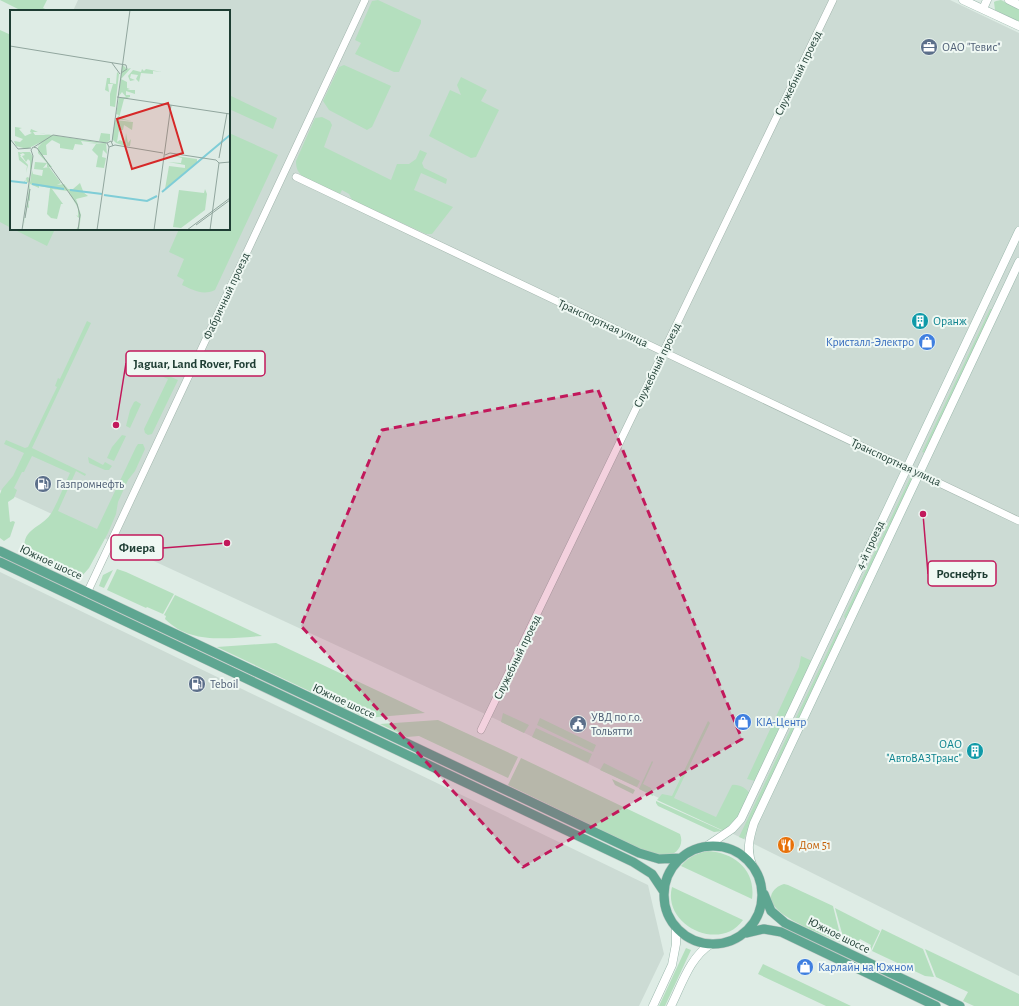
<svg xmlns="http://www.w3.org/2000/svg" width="1019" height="1006" font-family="'Alegreya Sans',sans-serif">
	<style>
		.built { fill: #ccdbd4 }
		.green { fill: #b4dfbe }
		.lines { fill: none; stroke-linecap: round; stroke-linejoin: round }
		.tertiary-casing { stroke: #a1b4ac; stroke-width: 8 }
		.secondary-casing { stroke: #9cb8ad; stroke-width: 9 }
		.primary-casing { stroke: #c0c9c6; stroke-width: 10 }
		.tertiary { stroke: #fff; stroke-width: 7 }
		.secondary { stroke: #fff; stroke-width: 8 }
		.primary { stroke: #5ea691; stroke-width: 9 }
		.marked { fill: #c2185b; fill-opacity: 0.2; stroke: #c2185b; stroke-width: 3; stroke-dasharray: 8 5; stroke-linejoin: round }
		.labels { text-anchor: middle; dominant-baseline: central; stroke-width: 4; stroke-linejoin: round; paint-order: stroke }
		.service-label { font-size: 12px; fill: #4e5e75; stroke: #eff8f3; text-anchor: start }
		.street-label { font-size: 12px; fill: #1e3d33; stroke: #eff8f3 }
		.culture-label { font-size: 12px; fill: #0d838f; stroke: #eff8f3; text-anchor: start }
		.shop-label { font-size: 12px; fill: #366cbe; stroke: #eff8f3; text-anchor: start }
		.food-label { font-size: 12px; fill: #c56008; stroke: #eff8f3; text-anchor: start }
		.inset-river { fill: none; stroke: #7fcdd7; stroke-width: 2 }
		.inset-road { fill: none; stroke: #91a69e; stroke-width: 1 }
		.view { fill: #d62828; fill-opacity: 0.15; stroke: #d62828; stroke-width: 2 }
		.inset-edge { fill: none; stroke: #1e3d33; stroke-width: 2 }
		.leader { fill: none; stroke: #c2185b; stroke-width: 1.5 }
		.callout-dot { fill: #c2185b; stroke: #eff8f3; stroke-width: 1.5 }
		.callout { fill: #eff8f3; stroke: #c2185b; stroke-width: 1.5 }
		.callout-label { font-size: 13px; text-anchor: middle; font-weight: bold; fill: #1e3d33 }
	</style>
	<rect width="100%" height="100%" fill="#deece5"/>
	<path class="built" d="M78 0H950L1019 33V976L754 844 483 713 0 490V165L11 141V229H229V11H73Z
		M0 572 648 885 664 954 639 1006H0Z"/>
	<path class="green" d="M0 0H47L43 8 50 11H22Z
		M378 0 421 20V23L399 72H394L355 54 361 43 355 40 372 1Z
		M1001 0 1019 9V22L995 10 994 2 996 1Z
		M0 30 11 35V228L0 222Z
		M344 65 391 86 372 127 367 130 329 110 323 101 339 67Z
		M461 77 487 90 481 101 499 110 476 157 471 158 429 136 450 90 461 95 457 85Z
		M229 95 277 118 273 129 229 109Z
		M322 117 330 121 332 125 324 147 391 180 397 164H409L416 159 420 150 427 153 422 163 424 168 447 179 446 184 421 173 414 190 453 207 432 234H426L352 200 349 194 342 190 340 194 303 177C298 172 296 169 296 161L315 118Z
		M229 133 278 155 215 290C202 296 194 290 182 285L184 280 177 276 184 259 169 252 179 229H229Z
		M13 229H55L47 246Z
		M990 309H994L927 454 922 452Z
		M87 321 91 323 32 448 86 474 85 476 76 471 58 511 97 529 136 447 138 444H143L145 449 135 471 128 480 118 502 116 514 108 533 89 568 81 577 25 550C21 528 43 528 52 512 58 501 64 486 70 473L32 456 24 472H22L14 488 17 490 14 498 8 502 10 522 13 521 15 522 10 537 4 541 0 538V494L2 489 13 476 24 453 4 444 6 440 25 448 28 447 57 387 55 386 58 378 60 379Z
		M151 368 178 380 152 434 148 435 145 433 144 429 168 379 150 371Z
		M136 401 141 404 130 428 126 426 130 410 134 402Z
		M122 435 126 436 114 461 107 458 112 447Z
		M88 457 103 465 105 462 112 466 109 470H105L89 463Z
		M913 477H914L846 620 845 619 844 616 850 604 910 478Z
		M23 553 79 579 68 577 61 572 27 558Z
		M117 569 126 572 174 594 163 614 147 607 146 608 107 590Z
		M113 570 104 588 99 586 103 575Z
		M175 595 262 636C228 638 191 645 165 619L166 616 164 615Z
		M840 628 841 629 842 632 744 839 739 837 838 630Z
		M276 643 425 713 366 718 217 647Z
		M801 656 812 661 755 781 747 779 799 667Z
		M503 713 529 725 524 733 501 722Z
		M540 718 596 745 593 752 537 725Z
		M438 720 518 757 508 778 419 736 407 737 380 724Z
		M708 721 710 723 674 798 716 817 732 785C738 784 747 788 750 794L740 818 724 831 657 800 662 794 672 796Z
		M536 728 592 754 588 763 532 737Z
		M521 758 680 834C685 846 675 857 663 856 658 856 654 854 649 853L508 785Z
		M652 761 653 762 643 784 651 788 653 796 639 789Z
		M604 763 640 781 637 787 600 770Z
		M612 779 635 790 633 794 615 785Z
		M656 801 723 831 714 832 658 806 656 803Z
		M708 851C735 853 756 870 752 899L681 866C690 856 695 854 708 851Z
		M784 884 788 885 833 906 842 942 837 941C822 934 768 915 771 896 773 889 778 886 784 884Z
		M672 887 743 920C720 953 662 925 672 887Z
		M835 908 880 931 871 950H869L871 945 860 939 857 944 843 937Z
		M882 929 923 949 934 977 925 976 872 951Z
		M686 948 691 950 665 1006H659Z
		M925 949 1019 994V1006H974L963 1001 968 992 936 977Z
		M763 964 851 1006H826L758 974Z"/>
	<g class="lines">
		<g class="tertiary-casing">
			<path id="tertiary" d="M296 177 1019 521
				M87 593 365 0
				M481 730 833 0"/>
		</g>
		<g class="secondary-casing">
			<path id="secondary" d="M963 0 1019 26
				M1009 0 1019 5
				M983 9 987 0
				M707 846 732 829 741 819 1019 231
				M753 867C746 851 749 839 754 823L1019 262
				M653 1006 672 965 676 944V927
				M671 1006C682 984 690 957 711 944"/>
		</g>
		<g class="primary-casing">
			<path id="primary" d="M0 551 639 853 659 859 681 858
				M0 562 633 862 652 874 664 892
				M664 895a49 49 0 1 1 98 0a49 49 0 1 1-98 0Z
				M764 894 771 911 785 923 960 1006
				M746 933 764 929 781 932 936 1006"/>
		</g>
		<use href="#tertiary" class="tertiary"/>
		<use href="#secondary" class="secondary"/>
		<use href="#primary" class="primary"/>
	</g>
	<path class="marked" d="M598 390 742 739 523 867 301 626 382 430Z"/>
	<defs>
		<g id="office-disc" transform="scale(0.9)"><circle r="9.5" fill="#5c6f8a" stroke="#eff8f3"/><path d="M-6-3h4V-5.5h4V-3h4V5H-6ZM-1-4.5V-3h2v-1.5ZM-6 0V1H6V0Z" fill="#fff"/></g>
		<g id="building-disc" transform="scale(0.9)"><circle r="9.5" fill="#0f9aa8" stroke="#eff8f3"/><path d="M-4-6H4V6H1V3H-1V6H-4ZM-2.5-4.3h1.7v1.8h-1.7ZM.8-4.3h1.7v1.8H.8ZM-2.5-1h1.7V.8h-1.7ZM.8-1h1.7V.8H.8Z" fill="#fff"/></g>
		<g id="shop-disc" transform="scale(0.9)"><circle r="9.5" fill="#3f7fe0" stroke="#eff8f3"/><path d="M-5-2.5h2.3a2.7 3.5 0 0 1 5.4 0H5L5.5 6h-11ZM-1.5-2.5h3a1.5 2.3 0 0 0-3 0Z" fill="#fff"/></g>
		<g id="fuel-disc" transform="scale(0.9)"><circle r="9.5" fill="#5c6f8a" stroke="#eff8f3"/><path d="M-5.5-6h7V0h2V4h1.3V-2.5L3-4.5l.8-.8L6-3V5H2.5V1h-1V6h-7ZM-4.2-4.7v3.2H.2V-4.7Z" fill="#fff"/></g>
		<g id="civic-disc" transform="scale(0.9)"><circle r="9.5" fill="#5c6f8a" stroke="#eff8f3"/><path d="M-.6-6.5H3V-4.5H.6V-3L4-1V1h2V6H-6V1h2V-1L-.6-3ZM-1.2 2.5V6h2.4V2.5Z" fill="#fff"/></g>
		<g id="restaurant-disc" transform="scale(0.9)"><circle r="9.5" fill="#e8710a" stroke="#eff8f3"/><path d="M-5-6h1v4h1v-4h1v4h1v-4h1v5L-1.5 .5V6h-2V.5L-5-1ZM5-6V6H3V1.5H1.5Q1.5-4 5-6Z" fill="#fff"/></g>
	</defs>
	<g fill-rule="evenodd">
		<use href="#office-disc" x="929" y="47"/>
		<use href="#building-disc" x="920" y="321"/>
		<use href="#shop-disc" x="927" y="342"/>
		<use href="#fuel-disc" x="43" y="484"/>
		<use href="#fuel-disc" x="197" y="684"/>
		<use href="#shop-disc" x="743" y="722"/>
		<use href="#civic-disc" x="578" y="724"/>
		<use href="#building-disc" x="975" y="751"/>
		<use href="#restaurant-disc" x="786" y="845"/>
		<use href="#shop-disc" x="805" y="967"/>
	</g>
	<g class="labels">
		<g class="service-label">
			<text x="942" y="47">ОАО "Тевис"</text>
			<text x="56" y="484">Газпромнефть</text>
			<text x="210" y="684">Teboil</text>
			<text x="591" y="717">УВД по г.о.<tspan x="591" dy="14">Тольятти</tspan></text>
		</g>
		<g class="street-label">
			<text transform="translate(798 73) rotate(-64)">Служебный проезд</text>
			<text transform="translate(226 296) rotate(-65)">Фабричный проезд</text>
			<text transform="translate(603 323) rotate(25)">Транспортная улица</text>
			<text transform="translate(657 365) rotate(-64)">Служебный проезд</text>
			<text transform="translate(896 462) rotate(25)">Транспортная улица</text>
			<text transform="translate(870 545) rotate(-65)">4-й проезд</text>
			<text transform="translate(51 562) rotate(25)">Южное шоссе</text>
			<text transform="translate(517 657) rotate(-64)">Служебный проезд</text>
			<text transform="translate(344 701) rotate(25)">Южное шоссе</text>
			<text transform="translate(839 935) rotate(26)">Южное шоссе</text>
		</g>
		<g class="culture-label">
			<text x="933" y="321">Оранж</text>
			<text x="962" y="744" text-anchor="end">ОАО<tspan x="962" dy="14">"АвтоВАЗТранс"</tspan></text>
		</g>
		<g class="shop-label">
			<text x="914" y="342" text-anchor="end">Кристалл-Электро</text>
			<text x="756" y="722">KIA-Центр</text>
			<text x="818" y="967">Карлайн на Южном</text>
		</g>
		<g class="food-label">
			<text x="799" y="845">Дом 51</text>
		</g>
	</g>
	<g transform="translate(10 10)">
		<rect width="220" height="220" fill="#deece5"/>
		<path d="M112 54 117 59 121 58 111 69 117 72V78L120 79 117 80H125V84L116 81V85H120V87L114 89 109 108 122 111 106 109 109 105 106 104 109 88 116 87 112 82 109 86ZM132 59 134 61 136 59 152 62 143 61V64L131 63 129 72 126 69 128 65 121 64 120 68 125 70 120 71 118 66 123 60 131 62ZM107 62 109 64 105 97 100 96V84L103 74H98L99 82 95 80 97 68H100V73L106 74ZM105 110 123 112 122 120 114 115 113 120H109L107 132 110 130 115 133 116 123 118 133 121 129 120 136H116L117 131 115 136 106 133 102 129ZM5 117 12 118 9 119 15 126 22 123 20 122 21 119 28 122H23L25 125H39L29 123 93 133 89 131 91 123 100 124V130L96 133 97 144 93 140 92 147 96 148 94 158 86 157 88 146 82 140 86 134 78 133 95 134 71 131 73 135 65 134 63 140 50 138V134L42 130 36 135 37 145H32L42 157H37V153L33 158 39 157 51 173 47 175 54 174 58 179H63L70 173 73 181 92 183 73 182 78 186 66 189 71 205 69 220H66L69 215V208L66 205 68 206V198L58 181 42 179 53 194H51L47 209 41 208 37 204 40 178 29 176V178L20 174V191L18 190 19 198 17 197 13 219 24 146 22 160 23 164 32 166 33 160 24 159 25 152 37 153 28 143V137L33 132 27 137 31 132 17 139 6 136 4 131 10 132 13 129 5 126ZM8 142H20L23 147 12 219 19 172 17 173 16 168 15 172 9 171 14 172 17 167 20 168V151L18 149 16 152 12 146 15 145 13 143 9 142 13 144H10L11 146H10L18 155 16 163 17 156 9 150ZM159 145 187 149V152L155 179 159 156 175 158V155L158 152 171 153 172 148ZM195 179 197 184 195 200 171 218 163 217 169 180 194 183Z" fill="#b4dfbe"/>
		<path class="inset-river" d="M0 171 17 173M22 174 54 179M60 180 92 184M152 182 220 125M94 185 137 191 147 186"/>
		<path class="inset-road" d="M0 36 116 55 117 59 111 63M102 53 110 64M107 87 220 104M0 129 8 139 21 138M102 132 120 0M103 136 101 131 97 133 99 137 105 135 153 143M24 137 43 125 97 133M27 138 67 194 70 205 68 220M155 145 160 143 206 150 209 153 220 152M209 148 217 103M15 208 20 179M186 215 220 190M12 220 23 146 21 140 23 137 27 138M87 220 99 137M144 220 161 95M177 220 220 188M200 220 209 153"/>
		<path class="view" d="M158 93 173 143 122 159 107 109Z"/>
		<rect width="220" height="220" class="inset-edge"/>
	</g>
	<path class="leader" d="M116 425L126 363M227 543L163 548M923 514L928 574"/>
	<g class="callout-dot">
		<circle cx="116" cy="425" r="4"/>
		<circle cx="227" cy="543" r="4"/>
		<circle cx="923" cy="514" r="4"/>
	</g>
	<g class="callout">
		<rect x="126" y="351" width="139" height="25" rx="4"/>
		<rect x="111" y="535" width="52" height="25" rx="4"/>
		<rect x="928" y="561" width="68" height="25" rx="4"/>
	</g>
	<g class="callout-label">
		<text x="195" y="368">Jaguar, Land Rover, Ford</text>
		<text x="137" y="552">Фиера</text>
		<text x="962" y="578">Роснефть</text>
	</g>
</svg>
